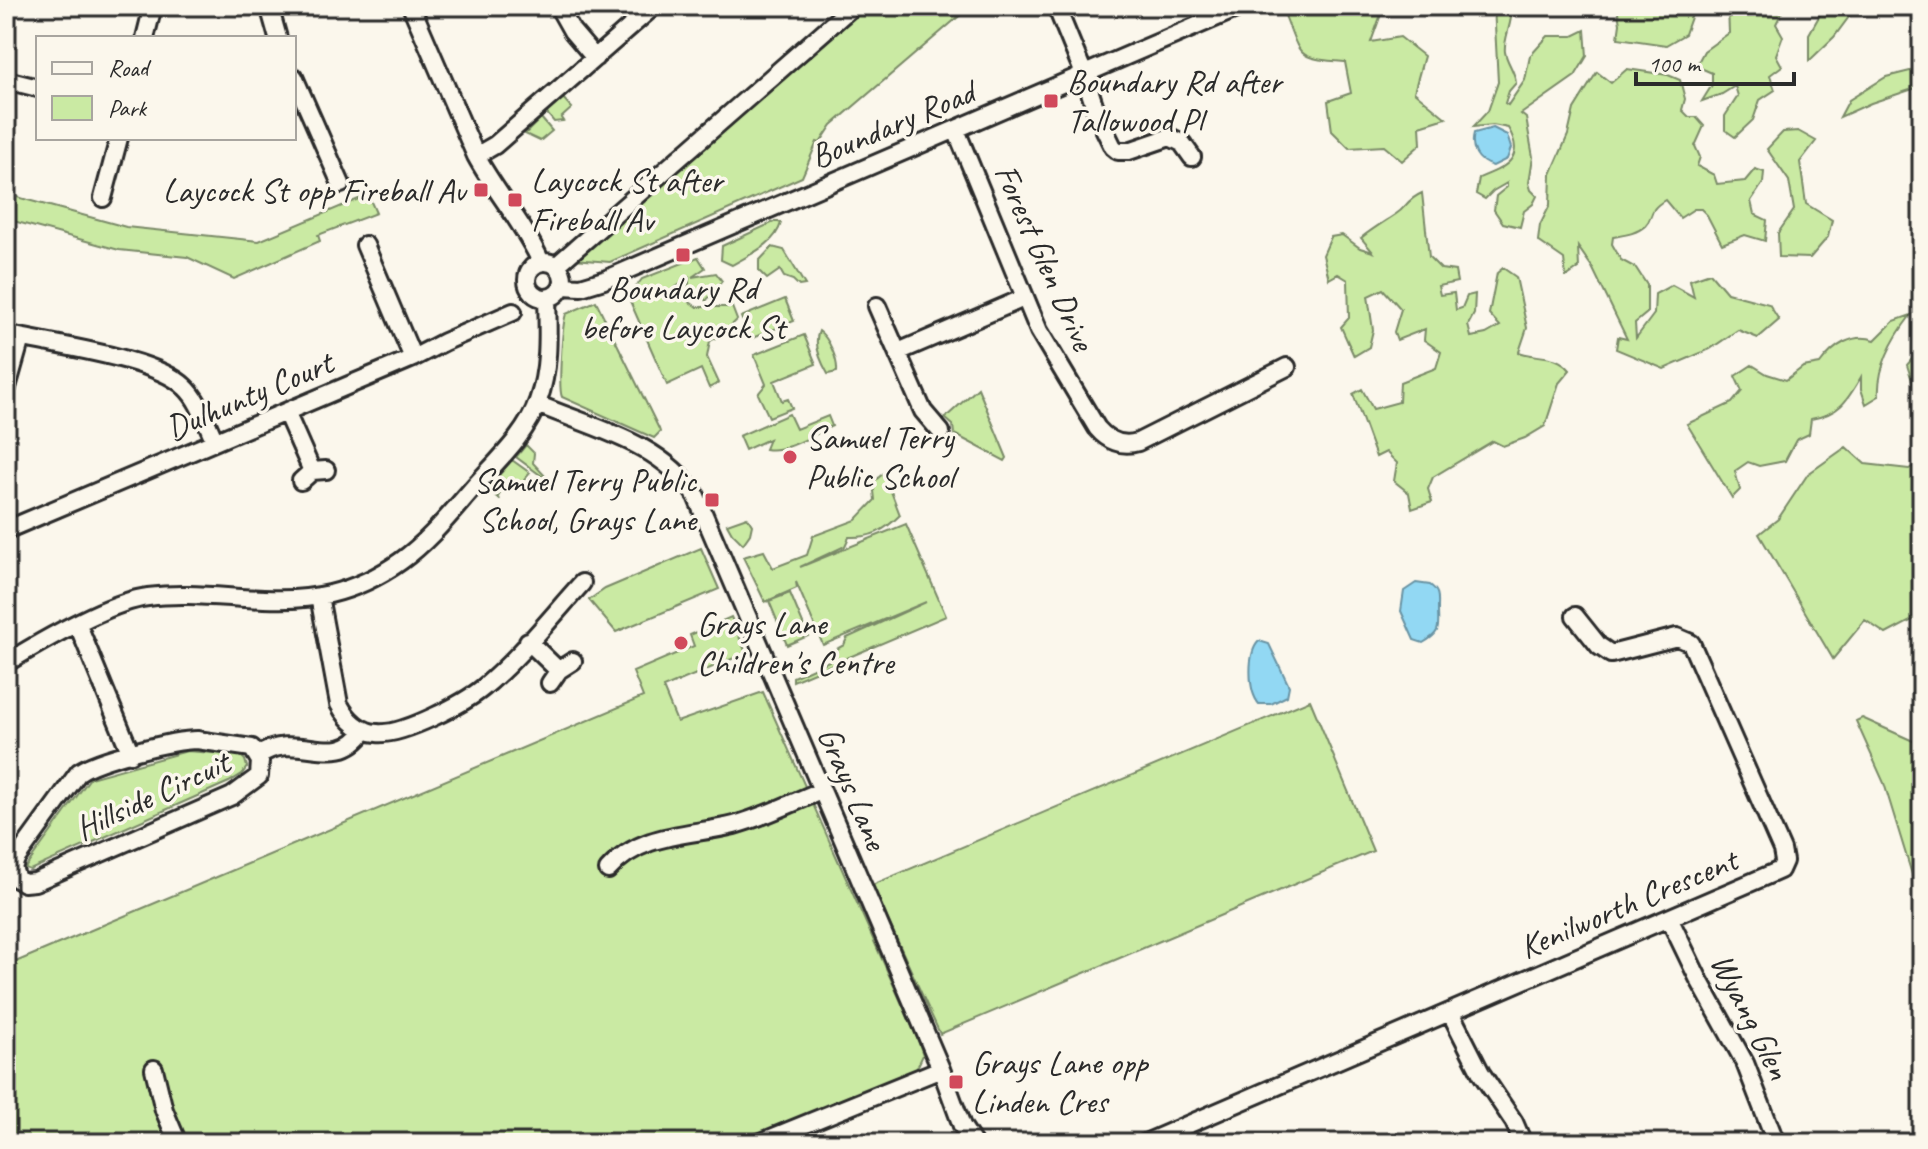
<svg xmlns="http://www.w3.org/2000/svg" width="1928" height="1149" font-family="Caveat,sans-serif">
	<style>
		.green { fill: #caeaa3; stroke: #7a8a67; stroke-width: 2 }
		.water { fill: #92d8f3; stroke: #6993a3; stroke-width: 2 }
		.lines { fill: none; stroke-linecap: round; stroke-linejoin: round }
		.minor-casing { stroke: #2b2b2b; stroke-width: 22 }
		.minor { stroke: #fbf7ec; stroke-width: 16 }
		.poi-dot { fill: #d1495b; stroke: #fbf7ec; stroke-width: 3 }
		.labels { text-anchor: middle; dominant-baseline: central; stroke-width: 7; stroke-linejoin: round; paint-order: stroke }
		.poi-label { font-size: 34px; fill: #2b2b2b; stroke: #fbf7ec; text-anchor: start }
		.street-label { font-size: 34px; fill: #2b2b2b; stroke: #fbf7ec }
	</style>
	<rect width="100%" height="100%" fill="#fbf7ec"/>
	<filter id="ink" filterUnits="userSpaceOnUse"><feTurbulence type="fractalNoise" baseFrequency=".0125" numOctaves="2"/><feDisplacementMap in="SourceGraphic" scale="16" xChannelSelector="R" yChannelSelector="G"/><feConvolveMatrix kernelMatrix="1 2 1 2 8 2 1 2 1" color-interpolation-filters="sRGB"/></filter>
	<g filter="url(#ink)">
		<path class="green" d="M864 6H971L832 125 820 143 817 142 802 177 610 262 573 259Z
			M1298 6H1384L1371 42 1400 37 1424 56 1414 92 1446 118 1420 126 1421 144 1402 161 1384 146 1349 148 1332 131 1328 101 1351 93 1345 62C1295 58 1302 58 1284 13Z
			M1494 6H1512C1513 22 1503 40 1505 52 1507 63 1515 71 1516 83L1509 91 1505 103 1508 105 1525 80 1530 56 1548 36H1573L1585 30 1587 56 1575 76 1521 114 1526 118 1533 157 1529 183 1531 190 1537 196 1533 204 1524 211 1520 227 1503 223 1494 210 1496 196 1507 187V183L1493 191 1485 199 1476 194 1479 178C1504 168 1527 159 1508 128L1493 125 1473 127 1488 111 1498 82Z
			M1617 6H1695L1685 34 1666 45 1618 38 1620 24Z
			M1728 6H1785L1776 24 1783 36 1776 55 1782 66 1770 75 1775 90 1760 100 1753 120 1735 137 1725 130V116L1738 96 1735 86 1722 94 1702 101 1712 85V73L1696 66 1704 51 1729 33Z
			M1825 6H1857L1834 37 1809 61V34Z
			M1922 68V86L1871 103 1840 117 1849 100 1886 77Z
			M1627 69 1668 75 1680 80 1685 99 1682 110 1689 117H1696L1704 126 1695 146 1700 157 1697 166 1714 175 1717 184 1745 181 1755 169 1764 172 1763 183 1751 201 1754 214 1767 220 1765 241 1745 235 1722 244 1707 215 1701 209H1694L1680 218 1665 200C1647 211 1655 215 1645 226 1636 234 1624 235 1613 237L1612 244 1621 260 1636 268 1647 285V313L1635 323 1636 338 1654 314 1655 294 1672 285 1694 297 1690 280 1710 273 1727 293 1769 304 1779 320 1758 338 1738 330 1710 349 1664 369 1616 349 1618 337 1627 339 1592 267 1578 247 1579 268 1566 277 1564 259 1538 241 1540 225 1550 205 1551 174 1568 135 1574 109 1597 72 1611 83Z
			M561 96 572 108 561 118 563 121 554 122 544 110Z
			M541 118 552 131 540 141 525 134Z
			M1798 131 1816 141 1800 162 1806 204 1832 220 1828 237 1810 258 1779 257 1778 233 1794 210 1789 181 1767 149 1783 132Z
			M1422 193 1429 257 1441 269 1455 271 1457 282 1438 286 1440 295 1454 293 1456 310 1462 308 1467 296 1475 294 1474 314 1468 325 1471 337 1486 334 1500 326 1489 314 1497 273 1503 268 1516 277 1527 328 1519 352C1539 359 1556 353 1570 370L1559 383 1545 426 1525 438 1503 446 1493 441 1433 477 1428 489 1432 502 1412 509 1409 493 1394 481 1397 463 1386 452 1376 457 1353 394 1362 389 1373 409 1399 402 1400 382 1436 368 1441 352 1424 340 1425 329 1397 340 1394 332 1401 309 1383 289 1368 296 1373 330 1369 347 1354 356 1341 327 1349 318 1348 280 1338 274 1329 279 1323 255 1331 237 1342 235 1360 248 1373 252 1361 238C1372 229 1384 222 1396 214 1407 207 1406 200 1422 193Z
			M6 194 126 227 259 241 368 195 376 213 318 235 320 241 234 279 187 257 119 250 6 219Z
			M776 221 781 223C775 245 750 254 732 265L721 260 722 246Z
			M772 247 784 250 805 285 799 286 793 280 784 277 780 270 767 279 759 271V261Z
			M698 257 705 268 692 277 716 273 722 281 706 301 698 292H684L689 284V278L672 290 697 307H732L737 320 721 335 710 341 707 357 719 383 709 388 701 369 667 385 630 301 636 287 642 279Z
			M785 299 794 321 750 339 741 317Z
			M596 301 659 429 660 432 654 438 562 397C558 389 562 325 566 314Z
			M1911 315C1894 337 1877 367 1879 396L1866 404 1861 389V377C1847 401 1840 414 1811 419L1809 434 1796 440 1785 461 1759 466 1748 462 1735 471 1740 490 1732 498 1687 424 1732 403 1742 391 1735 376 1752 365 1767 374 1786 380 1803 367 1820 364C1833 346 1853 332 1875 340L1894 321Z
			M819 331C829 338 838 360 837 372L828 374C821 362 813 344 819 331Z
			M804 335 816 364 774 381 782 401 788 399 792 408 769 417 758 394 766 384 754 355Z
			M1922 347V411L1907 365Z
			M978 388 1007 458 1005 461 954 434 953 425 945 418Z
			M789 414 796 429 828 416 832 426C813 435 786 453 765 449L769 439 745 450 739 436Z
			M526 445 534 453 533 463 545 476 543 477 516 457Z
			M1846 447 1865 464 1909 469 1922 461V615L1886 634 1865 620 1833 659 1759 534 1778 519 1808 474Z
			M512 460 530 473 516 490 512 486 505 488 498 496 500 500 491 492 488 495 485 491Z
			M884 473 900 515C884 531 871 538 849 537L845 546 800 567 906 524 946 616 793 681V677L829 661 833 651 844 645 847 638 926 602 823 645 796 582 797 588 765 602 743 557 764 551 773 568 807 555 813 536 856 520 875 500 873 482Z
			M747 517 752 525 750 534 743 544 732 533 727 524Z
			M701 548 719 589 616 632 589 600 605 589Z
			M790 593 808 636 787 645 769 601Z
			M731 617 746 653 663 688 677 722 763 692 918 1040 923 1055 916 1070 738 1143H6V966L643 697 633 672 694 646 690 635Z
			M1310 700 1373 851 940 1034 872 885Z
			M1862 718 1922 745V907L1884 783 1856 721Z
			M187 751 240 755 245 760 247 767 242 774 229 782 30 870 25 868 90 778Z"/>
		<path class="water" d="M1493 128 1507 135 1511 148 1507 159 1493 166C1477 162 1470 148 1474 133Z
			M1416 583 1430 585C1440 592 1438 598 1438 609 1438 628 1442 632 1423 643L1414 640 1401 611 1404 591Z
			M1259 641 1269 644 1289 686 1287 696 1271 704H1259C1248 691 1247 653 1259 641Z"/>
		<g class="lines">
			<g class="minor-casing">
				<path id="minor" d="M269 6 278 38
					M411 6 476 156C496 193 524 224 541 262
					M558 6 572 31 595 58
					M1056 6 1084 74 1097 114 1113 147 1118 151H1129L1170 137 1182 143 1192 157
					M145 38 153 6
					M294 77 341 184
					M6 80 38 88
					M956 130 1039 331 1097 428C1108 441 1122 447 1138 442L1287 367
					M476 156 495 145 654 6
					M103 198 119 138
					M365 245 413 358
					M527 280a18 18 0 1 1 36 0a18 18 0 1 1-36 0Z
					M557 265 853 6
					M563 286 581 287 604 280 1243 6
					M877 306 923 411 941 432
					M6 334C50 345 155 357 185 387 200 401 206 423 215 441
					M898 352 1024 298
					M6 391 21 338
					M537 404C593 428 661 442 696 496L941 1069 962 1126 973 1143
					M286 412 312 471
					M301 481 312 471 326 470
					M6 530 413 358 444 342 513 312
					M319 596 339 704C347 719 359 732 377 733 402 736 465 703 484 687 520 657 551 617 582 583
					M78 625 131 754
					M528 641 558 670
					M6 663C42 641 108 602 148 597 208 589 270 608 330 594 355 588 380 576 401 561 429 541 451 513 473 488 497 461 527 434 538 401 550 368 548 332 547 298
					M550 683 559 670 573 661
					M197 740 252 748 260 761 259 776 232 796 35 882 24 883 17 879 13 868 16 859 79 772C97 759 174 740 197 740Z
					M258 756C297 728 336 773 365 730
					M608 870C641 832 689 836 734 825 764 817 793 802 821 791
					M1669 918 1698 978 1745 1063 1776 1143
					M1450 1012 1481 1073 1514 1122 1523 1143
					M154 1069 164 1110 178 1143
					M759 1143 941 1069
					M1145 1143 1780 870 1784 861 1782 850 1691 643 1677 637 1611 654 1599 646 1575 616"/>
			</g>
			<use href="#minor" class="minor"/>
		</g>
	</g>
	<g class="poi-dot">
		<rect x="1043" y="93" width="16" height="16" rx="4"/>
		<rect x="473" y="182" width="16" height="16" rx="4"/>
		<rect x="507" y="192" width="16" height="16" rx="4"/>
		<rect x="675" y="247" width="16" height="16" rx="4"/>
		<circle cx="790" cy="457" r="8"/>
		<rect x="704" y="492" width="16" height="16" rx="4"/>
		<circle cx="681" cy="643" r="8"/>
		<rect x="948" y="1074" width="16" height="16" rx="4"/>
	</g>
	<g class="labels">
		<g class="poi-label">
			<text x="1067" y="81">Boundary Rd after<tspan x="1067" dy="39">Tallowood Pl</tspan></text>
			<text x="531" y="180">Laycock St after<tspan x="531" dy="39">Fireball Av</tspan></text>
			<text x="465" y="190" text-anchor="end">Laycock St opp Fireball Av</text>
			<text x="683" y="288" text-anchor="middle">Boundary Rd<tspan x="683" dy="39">before Laycock St</tspan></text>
			<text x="806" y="437">Samuel Terry<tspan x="806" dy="39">Public School</tspan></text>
			<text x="696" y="480" text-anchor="end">Samuel Terry Public<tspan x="696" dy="39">School, Grays Lane</tspan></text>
			<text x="697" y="623">Grays Lane<tspan x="697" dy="39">Children's Centre</tspan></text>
			<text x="972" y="1062">Grays Lane opp<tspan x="972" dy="39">Linden Cres</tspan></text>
		</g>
		<g class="street-label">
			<text transform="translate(892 124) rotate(-23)">Boundary Road</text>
			<text transform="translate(1045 257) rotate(66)">Forest Glen Drive</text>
			<text transform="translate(249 395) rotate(-23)">Dulhunty Court</text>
			<text transform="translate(853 788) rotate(67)">Grays Lane</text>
			<text transform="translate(152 795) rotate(-25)">Hillside Circuit</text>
			<text transform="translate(1628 903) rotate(-23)">Kenilworth Crescent</text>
			<text transform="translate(1751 1016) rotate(63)">Wyang Glen</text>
		</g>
	</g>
	<rect width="1928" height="1149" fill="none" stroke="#fbf7ec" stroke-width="32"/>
	<rect x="16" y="16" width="1896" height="1117" fill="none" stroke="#2b2b2b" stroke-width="3" filter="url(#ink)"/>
	<rect x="36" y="36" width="260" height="104" fill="#fbf7ec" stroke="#a8a59f" stroke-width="2"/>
	<rect x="52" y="62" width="40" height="12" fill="#fbf7ec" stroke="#a8a59f" stroke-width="2"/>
	<text x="108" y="76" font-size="24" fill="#2b2b2b">Road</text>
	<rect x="52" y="96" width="40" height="24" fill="#caeaa3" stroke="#a8a59f" stroke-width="2"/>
	<text x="108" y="116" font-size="24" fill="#2b2b2b">Park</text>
	<path d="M1636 72v12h158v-12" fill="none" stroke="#2b2b2b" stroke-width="4"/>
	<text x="1648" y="72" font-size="24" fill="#2b2b2b" stroke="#fbf7ec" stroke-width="6" paint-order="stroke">100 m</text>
</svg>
